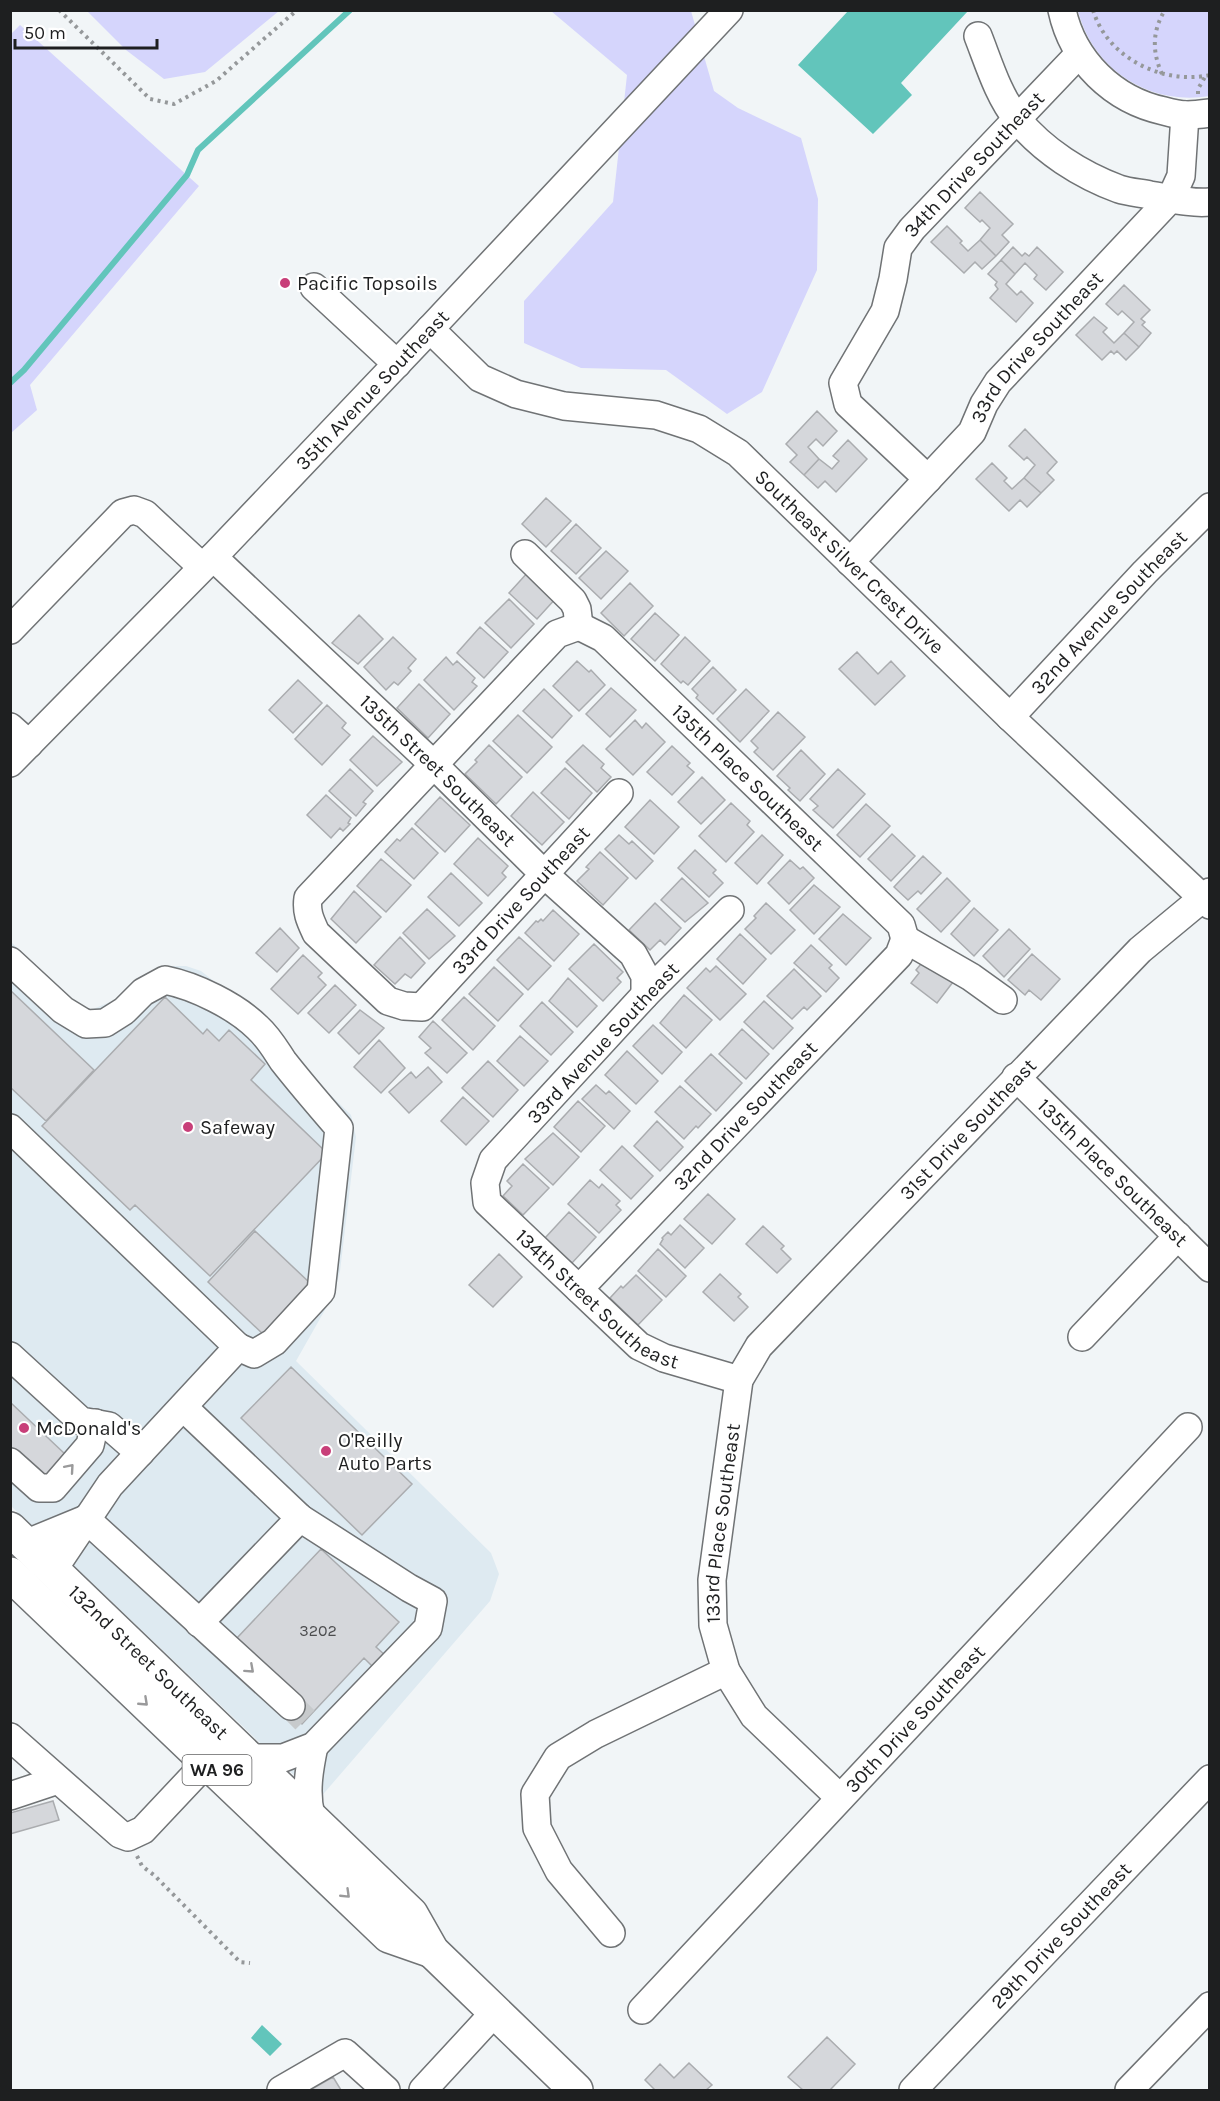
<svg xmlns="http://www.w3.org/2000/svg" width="1220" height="2101" font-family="Karla,sans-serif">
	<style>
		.built { fill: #deeaf1 }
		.green { fill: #d5d5fc }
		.water { fill: #62c5bb }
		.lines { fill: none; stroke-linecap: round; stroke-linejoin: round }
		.stream { stroke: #62c5bb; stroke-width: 6 }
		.building { fill: #d5d7db; stroke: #aaacaf; stroke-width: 1.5 }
		.minor-tunnel { stroke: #c7cacc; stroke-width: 27; stroke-dasharray: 27 14; stroke-linecap: butt }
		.minor-casing { stroke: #707375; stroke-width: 30 }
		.major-casing { stroke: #707375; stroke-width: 36 }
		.path { stroke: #95989a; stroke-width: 4; stroke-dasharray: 3 4.5; stroke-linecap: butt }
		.minor { stroke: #fff; stroke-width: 27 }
		.major { stroke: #fff; stroke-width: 33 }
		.oneway { stroke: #9a9a9b }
		.poi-dot { fill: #c83f79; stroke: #fff; stroke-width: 2 }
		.labels { text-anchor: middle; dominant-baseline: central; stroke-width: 4.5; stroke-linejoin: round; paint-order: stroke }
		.number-label { font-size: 16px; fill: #4c4d4f }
		.shield { fill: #fff; stroke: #626263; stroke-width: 1.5 }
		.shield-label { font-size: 18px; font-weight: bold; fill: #1e1f20 }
		.street-label { font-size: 20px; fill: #1e1f20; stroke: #fff }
		.poi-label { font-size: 20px; fill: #1e1f20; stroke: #fff; text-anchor: start }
	</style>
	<rect width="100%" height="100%" fill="#f1f5f7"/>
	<path class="built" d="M10 941 80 1007 91 1010 117 999 157 970 170 966H186L201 971 230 994 252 1006 286 1040 305 1070 351 1115 356 1137 340 1271 334 1294 296 1361 491 1553 499 1574 490 1601 319 1799 11 1506Z"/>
	<path class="green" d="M87 11H279L205 72 164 79 126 50Z
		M551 11H691L714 91 738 108 801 138 818 199 817 270 762 392 727 414 666 370 581 368 524 343V301L613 202 627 75Z
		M1078 11H1209V96C1150 106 1093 70 1078 11Z
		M20 25 199 186 30 385 37 410 11 433 10 35Z"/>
	<path class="water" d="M848 11H968L901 83 912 95 873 134 798 65Z
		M262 2025 282 2044 270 2056 251 2038Z"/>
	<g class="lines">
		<path class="stream" d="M10 383 24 370 187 175 198 150 350 10"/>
	</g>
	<path class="building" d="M980 192 1013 224 1002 235 1009 242 996 256 980 240 990 228 982 220 980 222 965 208Z
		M947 226 962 241 960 243 968 251 980 240 996 256 982 269 975 262 964 273 931 242Z
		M1013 247 1022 256 1025 253 1029 256 1037 247 1063 272 1046 290 1034 279 1037 275 1025 263 1015 274 1001 260Z
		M1001 260 1015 274 1006 284 1017 295 1021 291 1033 303 1016 322 990 298 998 289 995 285 997 282 988 274Z
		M1124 285 1150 310 1141 319 1145 322 1142 325 1151 333 1139 347 1124 333 1134 322 1122 311 1118 315 1106 304Z
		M1094 317 1107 328 1103 332 1114 343 1124 333 1139 347 1126 360 1117 351 1114 354 1111 351 1102 360 1076 335Z
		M817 411 837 431 823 446 816 439 808 447 819 459 804 475 790 462 797 455 786 444Z
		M1025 429 1057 462 1047 473 1054 480 1041 493 1024 478 1035 465 1027 457 1024 460 1009 446Z
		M848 440 867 459 836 492 825 481 818 488 804 475 819 459 832 469 839 461 833 456Z
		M992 463 1007 478 1004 481 1012 489 1024 478 1041 493 1027 507 1020 500 1009 511 976 479Z
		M546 498 571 521 546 547 522 524Z
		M576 524 601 548 576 574 551 551Z
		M606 551 628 571 601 599 579 578Z
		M529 571 557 597 537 619 509 593Z
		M630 583 653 606 624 636 601 613Z
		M509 599 534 624 511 648 485 623Z
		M655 613 679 635 655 661 631 639Z
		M359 615 383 639 358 664 332 643Z
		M480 627 508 652 484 678 457 653Z
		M393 637 416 659 408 668 411 671 398 685 394 682 386 690 364 667Z
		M685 637 710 661 688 685 683 681 681 683 661 664Z
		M857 652 878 674 891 661 905 676 875 705 839 669Z
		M446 657 453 665 457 661 475 678 472 682 477 686 454 710 424 680Z
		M577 661 589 672 591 670 605 685 579 711 553 686Z
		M713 667 736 690 713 714 696 698 698 695 692 689Z
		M298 680 322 703 293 733 269 710Z
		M419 684 450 714 428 738 397 708Z
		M611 688 636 710 610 737 586 714Z
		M544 689 572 716 552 738 523 711Z
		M746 689 769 711 740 742 717 719Z
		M327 705 346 723 342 728 350 735 322 765 295 739Z
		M778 712 805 737 773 770 754 752 758 748 751 741Z
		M518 715 552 747 527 773 493 741Z
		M635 720 642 728 646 723 665 742 633 775 606 749Z
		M373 736 402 762 377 786 350 760Z
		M489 745 522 777 496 804 465 774 477 762 475 760Z
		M583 745 604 764 601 768 611 777 597 792 566 762Z
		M672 746 690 763 687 766 694 772 672 795 647 772Z
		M801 750 825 774 800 801 788 790 790 788 777 776Z
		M565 768 592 793 569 819 541 793Z
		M350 769 373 791 363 802 366 804 356 816 329 791Z
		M838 769 865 794 833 828 813 810 818 806 810 799Z
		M702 777 725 800 701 824 678 802Z
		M533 792 564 822 542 845 511 816Z
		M326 795 351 818 348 823 350 824 343 831 340 828 331 838 307 815Z
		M440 797 470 825 445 852 415 824Z
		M650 800 679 827 654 854 625 827Z
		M731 803 750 821 747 825 754 832 726 862 699 836Z
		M866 804 890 826 860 857 837 835Z
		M412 828 438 853 414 879 385 852 397 839 400 841Z
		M892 834 915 856 891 881 868 859Z
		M619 835 629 844 632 841 653 861 636 879 605 849Z
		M762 835 783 855 757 884 735 863Z
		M478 838 508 866 502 873 506 877 488 896 454 864Z
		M695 850 716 870 713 873 723 883 709 897 678 868Z
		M600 852 628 878 603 905 577 881 589 869 586 867Z
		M923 856 941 873 921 894 918 891 908 900 894 887Z
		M381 859 411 885 386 912 357 886Z
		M790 860 800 869 803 867 814 878 789 904 768 883Z
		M451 873 482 903 459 926 428 897Z
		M682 878 708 903 685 922 661 900Z
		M947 878 970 901 941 932 917 909Z
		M814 885 840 907 814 934 790 910Z
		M354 891 381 917 356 943 331 919Z
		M655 903 681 928 665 945 660 940 650 950 629 930Z
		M766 903 795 930 771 954 745 929 756 918 754 916Z
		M974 908 998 930 974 956 951 934Z
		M427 909 455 936 429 959 403 933Z
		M553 910 579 934 554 961 525 933 536 921 538 922 541 919 543 921Z
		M843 914 871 938 846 965 819 939Z
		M280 928 299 948 277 972 256 953Z
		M1009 929 1030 949 1004 977 983 956Z
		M740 934 766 959 743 984 717 959Z
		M400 937 425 963 411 978 405 974 395 984 374 965Z
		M519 937 551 966 528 990 497 960Z
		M594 944 623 972 617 978 621 982 603 1001 569 969Z
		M811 945 832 965 829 968 839 978 826 992 794 963Z
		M1032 954 1060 979 1041 1000 1029 990 1025 995 1008 980Z
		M303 955 322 973 318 977 326 985 298 1014 271 989Z
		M925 959 953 982 937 1003 911 983 919 973 916 970Z
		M716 966 746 994 720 1020 687 988 706 968 710 972Z
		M494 967 523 994 498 1021 469 994Z
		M794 969 821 996 807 1010 804 1007 792 1019 767 996Z
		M568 978 597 1006 577 1027 549 1001Z
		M335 985 356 1005 329 1033 308 1013Z
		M10 990 94 1070 46 1121 10 1087Z
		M684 995 712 1020 686 1048 660 1023Z
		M165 997 203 1034 207 1029 219 1041 229 1030 265 1064 251 1080 327 1153 210 1276 135 1205 130 1210 42 1126Z
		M464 997 495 1026 473 1050 442 1020Z
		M764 1001 793 1028 773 1049 744 1022Z
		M542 1002 573 1032 551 1055 520 1026Z
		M360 1010 384 1028 359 1054 338 1033Z
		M433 1021 467 1053 447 1073 425 1053 431 1048 419 1037Z
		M653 1025 682 1052 662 1074 633 1046Z
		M742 1029 769 1054 746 1079 719 1054Z
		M520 1036 548 1061 524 1086 497 1061Z
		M379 1040 405 1068 381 1093 354 1067Z
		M627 1051 658 1081 636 1104 605 1075Z
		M711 1054 742 1083 716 1111 685 1081Z
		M488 1061 518 1090 493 1117 462 1088Z
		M428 1067 442 1082 409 1113 389 1092 411 1072 416 1078Z
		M596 1085 606 1094 609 1091 630 1111 614 1129 582 1099Z
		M680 1086 711 1114 698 1128 696 1126 684 1139 655 1112Z
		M463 1097 489 1121 466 1145 441 1121Z
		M578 1101 605 1126 581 1152 554 1127Z
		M657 1121 683 1147 660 1171 634 1146Z
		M553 1133 579 1157 553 1185 525 1159Z
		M622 1146 653 1176 631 1199 600 1170Z
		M523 1164 549 1188 523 1215 503 1196 512 1186 507 1181Z
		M590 1180 599 1188 602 1184 620 1201 616 1205 621 1210 599 1233 568 1204Z
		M708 1194 735 1219 712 1244 684 1219Z
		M569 1212 596 1237 572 1263 545 1238Z
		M680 1225 704 1248 685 1268 660 1244 663 1239 662 1238 668 1232 671 1235Z
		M763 1226 784 1246 781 1249 791 1259 777 1273 746 1244Z
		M255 1231 311 1284 264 1335 208 1282Z
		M658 1249 686 1276 666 1297 638 1271Z
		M499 1254 522 1277 493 1307 469 1285Z
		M720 1274 741 1294 738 1297 748 1307 734 1321 703 1292Z
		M636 1275 662 1300 638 1325 610 1298 621 1286 623 1288Z
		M291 1367 412 1484 362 1535 241 1418Z
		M10 1402 66 1455 43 1479 10 1454Z
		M321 1549 399 1622 376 1647 386 1656 374 1668 364 1658 302 1724 287 1710 300 1697 237 1638Z
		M53 1801 59 1820 10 1834V1813Z
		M827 2037 855 2064 830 2090H803L788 2077Z
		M689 2063 712 2085 706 2090H655L645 2080 660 2064 674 2078Z
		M333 2077 341 2090H310Z"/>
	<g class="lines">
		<path class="minor-tunnel" d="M291 1706 305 1720"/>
		<g class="minor-casing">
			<g id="minor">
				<path d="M1062 10C1073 61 1113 100 1164 111 1171 113 1179 115 1187 115 1194 115 1202 114 1210 113"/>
				<path d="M978 36C989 64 998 95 1017 119 1043 151 1081 175 1119 189 1128 192 1140 193 1150 195 1169 198 1190 204 1210 202"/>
				<path d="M314 287 397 364"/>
				<path id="s1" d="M430 329 480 378 516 394 564 406 656 415 699 429 738 453 1010 717 1210 905"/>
				<path id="s2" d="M928 479 848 404 843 383 885 311 893 279 898 248 912 229 1079 54"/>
				<path d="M525 554 573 601 577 609 579 626"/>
				<path id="s3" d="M213 557 433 764 544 874 633 954 645 976V995"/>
				<path id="s4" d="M850 562 972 432 984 404 998 382 1171 198 1181 176 1185 115"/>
				<path id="s5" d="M579 626 557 634 308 898C306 912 310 920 316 933L388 1001 404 1006 422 1007 619 793"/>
				<path id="s6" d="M579 626 603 638 901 925 905 939"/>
				<path d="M10 630 123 513 134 510 145 514 202 567"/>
				<path id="s7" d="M1010 717 1145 572 1210 507"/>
				<path d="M10 727 29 744"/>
				<path id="s8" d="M10 763 213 557 430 329 729 10"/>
				<path id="s9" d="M730 910 645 995 493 1160 485 1183 487 1202 639 1346 664 1358 739 1380"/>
				<path d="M905 939 971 977 1003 1000"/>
				<path d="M10 961 63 1010 86 1024 105 1023 124 1011 143 992 165 980C195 986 236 1006 258 1028 269 1038 275 1049 283 1061 301 1084 320 1106 339 1128L321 1291 274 1342 254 1354 238 1347"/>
				<path id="s10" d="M1016 1077 1210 1268"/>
				<path d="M10 1128 238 1347 110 1485 53 1570"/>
				<path id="s11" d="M579 1289 899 955 905 939"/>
				<path d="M1082 1337 1178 1236"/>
				<path d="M10 1356 81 1421 109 1426 140 1453"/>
				<path d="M183 1407 300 1518 409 1588 433 1601 428 1628 314 1746 283 1758H250"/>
				<path d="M10 1462 39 1488H53L90 1445 95 1423"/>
				<path d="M86 1519 291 1706"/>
				<path d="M25 1544 86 1519"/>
				<path d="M199 1623 300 1518"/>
				<path d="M10 1737 120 1834 128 1837 143 1830 207 1762"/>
				<path d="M10 1796 58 1780"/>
				<path id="s12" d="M840 1798 754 1716 726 1671 713 1625 712 1580 739 1380 759 1346 1140 950 1210 892"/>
				<path d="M311 1816C305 1793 309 1770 314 1746"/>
				<path d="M611 1933 559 1871 537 1828 535 1794 558 1757 596 1734 726 1671"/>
				<path id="s13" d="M642 2010 1188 1427"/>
				<path d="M281 2090 345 2053 386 2090"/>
				<path d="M423 2090 495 2012"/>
				<path id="s14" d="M913 2090 1210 1779"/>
				<path d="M1129 2090 1210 2006"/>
			</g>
		</g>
		<g class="major-casing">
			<g id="major">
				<path id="s15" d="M10 1529 411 1914 432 1951 576 2090"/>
				<path d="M10 1574 389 1936 432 1951"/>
			</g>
		</g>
		<path class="path" d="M59 10 150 99 174 104 216 81 297 10
			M1093 10C1107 58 1163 85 1210 75
			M1162 74C1152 52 1152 31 1165 10
			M1198 94V89L1205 77
			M137 1856 142 1866 154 1875 240 1962 250 1963"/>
		<use href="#minor" class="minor"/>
		<use href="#major" class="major"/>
	</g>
	<defs><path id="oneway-chevron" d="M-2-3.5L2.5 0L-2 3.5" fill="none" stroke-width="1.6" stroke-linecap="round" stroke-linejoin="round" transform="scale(1.5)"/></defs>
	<g class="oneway">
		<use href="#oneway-chevron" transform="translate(70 1468) rotate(-49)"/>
		<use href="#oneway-chevron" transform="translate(250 1669) rotate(42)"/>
		<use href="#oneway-chevron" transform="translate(144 1702) rotate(43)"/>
		<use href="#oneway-chevron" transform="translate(346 1894) rotate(44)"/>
	</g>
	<g class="poi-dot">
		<circle cx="285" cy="283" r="6"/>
		<circle cx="188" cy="1127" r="6"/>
		<circle cx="24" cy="1428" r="6"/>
		<circle cx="326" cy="1451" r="6"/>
	</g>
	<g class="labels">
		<g class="number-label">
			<text x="318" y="1630">3202</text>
		</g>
		<rect class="shield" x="182.5" y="1755" width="69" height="30" rx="4.5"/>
		<g class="shield-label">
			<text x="217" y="1770">WA 96</text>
		</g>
		<g class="street-label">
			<text stroke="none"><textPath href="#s2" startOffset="392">34th Drive Southeast</textPath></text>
			<text stroke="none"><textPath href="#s4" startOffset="286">33rd Drive Southeast</textPath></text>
			<text stroke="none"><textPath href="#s8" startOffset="520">35th Avenue Southeast</textPath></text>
			<text stroke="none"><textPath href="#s1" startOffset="498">Southeast Silver Crest Drive</textPath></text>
			<text stroke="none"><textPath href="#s7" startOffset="144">32nd Avenue Southeast</textPath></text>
			<text stroke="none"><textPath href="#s3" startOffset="310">135th Street Southeast</textPath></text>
			<text stroke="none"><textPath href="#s6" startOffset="228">135th Place Southeast</textPath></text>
			<text stroke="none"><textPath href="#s5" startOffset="702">33rd Drive Southeast</textPath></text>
			<text transform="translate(603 1043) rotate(-47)">33rd Avenue Southeast</text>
			<text stroke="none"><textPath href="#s11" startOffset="240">32nd Drive Southeast</textPath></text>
			<text stroke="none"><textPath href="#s12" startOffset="807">31st Drive Southeast</textPath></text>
			<text stroke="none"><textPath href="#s10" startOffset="136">135th Place Southeast</textPath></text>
			<text stroke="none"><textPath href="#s9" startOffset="536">134th Street Southeast</textPath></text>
			<text stroke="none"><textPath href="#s12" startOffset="322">133rd Place Southeast</textPath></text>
			<text stroke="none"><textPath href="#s15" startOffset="192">132nd Street Southeast</textPath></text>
			<text stroke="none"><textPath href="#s13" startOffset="399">30th Drive Southeast</textPath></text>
			<text stroke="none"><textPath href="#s14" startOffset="214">29th Drive Southeast</textPath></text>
		</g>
		<g class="poi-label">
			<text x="297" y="283">Pacific Topsoils</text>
			<text x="200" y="1127">Safeway</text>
			<text x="36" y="1428">McDonald's</text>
			<text x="338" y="1440">O'Reilly<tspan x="338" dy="23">Auto Parts</tspan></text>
		</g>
	</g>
	<rect width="1220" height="2101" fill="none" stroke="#1e1f20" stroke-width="24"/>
	<path d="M15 39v9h142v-9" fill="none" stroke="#1e1f20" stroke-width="3"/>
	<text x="24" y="39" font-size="18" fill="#1e1f20" stroke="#ffffff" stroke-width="4.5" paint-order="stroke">50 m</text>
</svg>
